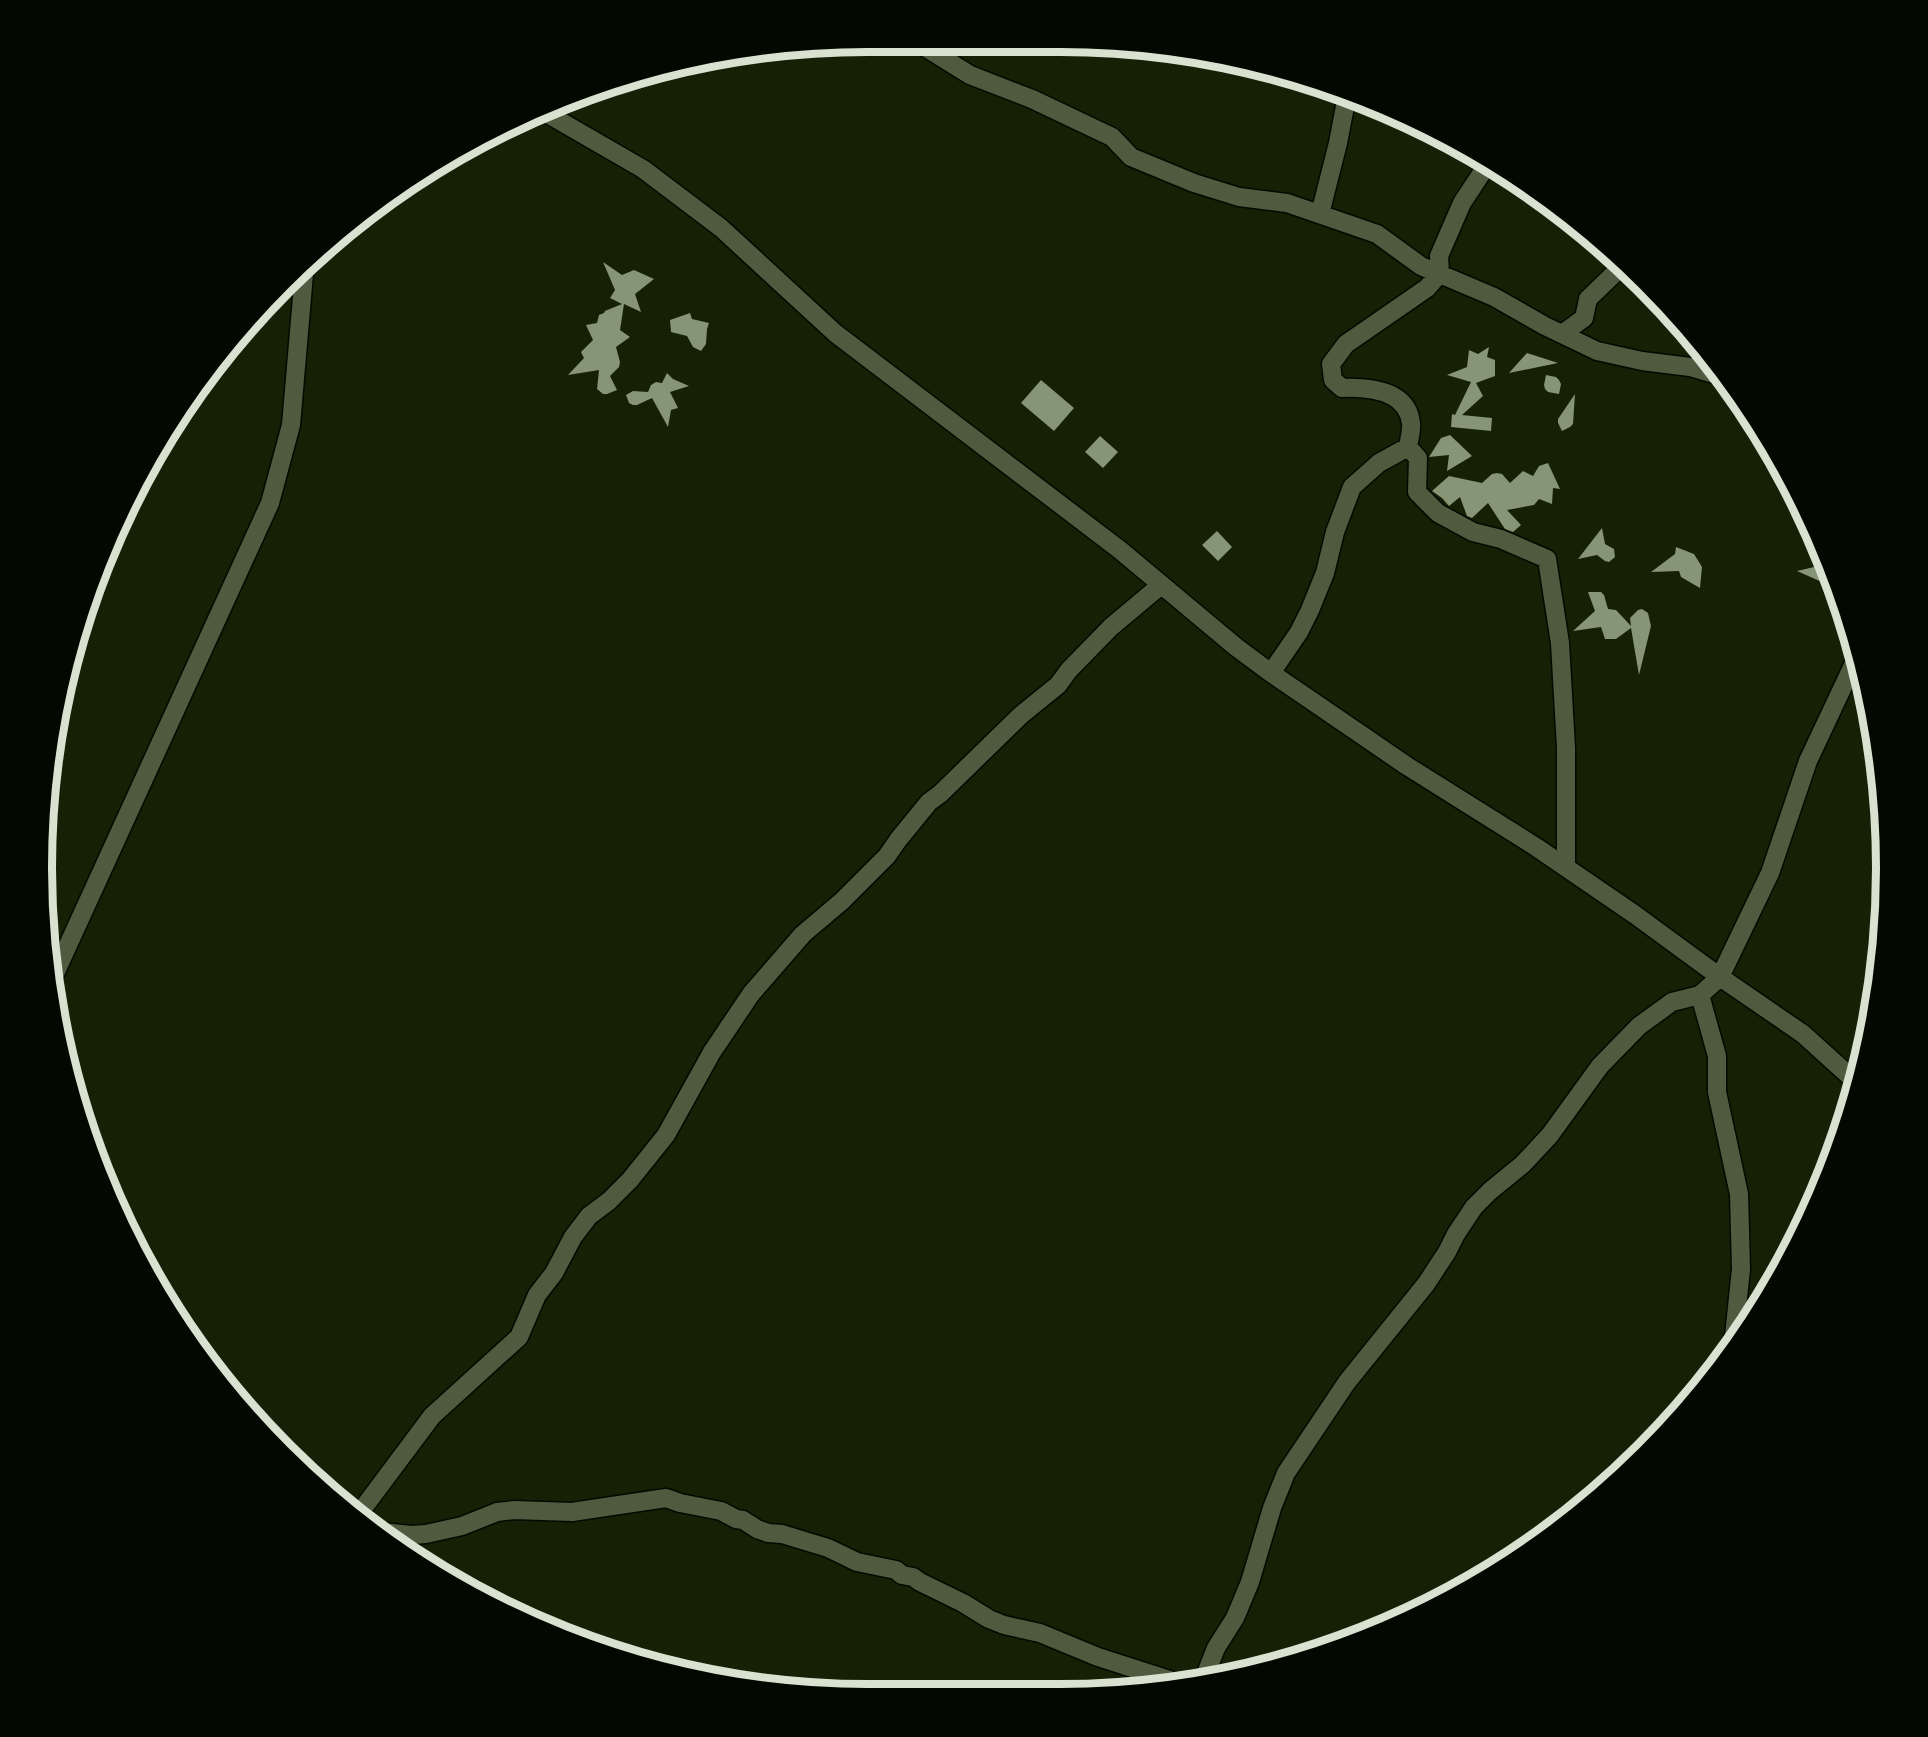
<svg xmlns="http://www.w3.org/2000/svg" width="1928" height="1737" font-family="Montserrat,sans-serif">
	<style>
		.building { fill: #869575 }
		.lines { fill: none; stroke-linecap: round; stroke-linejoin: round }
		.minor-casing { stroke: #030a00; stroke-width: 21 }
		.minor { stroke: #4e5b3e; stroke-width: 18 }
		.rim { fill: none; stroke: #d9e1d0; stroke-width: 8 }
	</style>
	<rect width="100%" height="100%" fill="#152005"/>
	<path class="building" d="M603 262 622 275 634 270 654 279 635 294 641 312 624 304 620 330 630 337 616 347 620 362 619 367 610 376 617 390 607 394H603L597 389 599 370 568 375 584 358 581 352 593 340 586 325 597 323 599 315 604 313 605 311 622 304 610 298 615 290Z
		M690 313 692 319 709 323 707 329 706 344 701 351 693 347 687 336 671 332 670 320Z
		M1489 347 1487 357 1495 360V376L1476 383 1483 396 1462 415 1492 418 1491 431 1451 427 1452 414 1455 415 1471 382 1447 375 1467 367 1469 350 1478 354Z
		M1527 353 1558 363 1509 373Z
		M667 373 673 379 689 386 670 392 678 408 671 410 668 427 652 398 637 405H633L629 403 626 395 633 391 648 392 651 385 656 382 662 383Z
		M1546 375 1556 377 1559 380 1561 384 1559 394 1548 392 1545 389 1544 385Z
		M1041 380 1074 408 1054 431 1021 403Z
		M1575 394 1573 424 1570 427 1562 431 1558 423V419Z
		M1450 435 1472 456 1447 471 1449 455 1429 457 1441 438Z
		M1100 436 1118 452 1103 468 1085 452Z
		M1548 463 1560 489 1553 488 1552 504 1539 499 1534 505 1507 510 1521 525 1513 532 1505 529 1488 503 1472 518 1467 516 1460 497 1449 506 1442 498 1432 491 1449 476 1482 483 1492 474 1497 473 1502 474 1510 483 1523 471 1533 476 1539 466Z
		M1602 528 1605 544 1614 549 1615 557 1609 562 1605 561 1597 555 1578 559Z
		M1217 531 1232 547 1218 561 1202 545Z
		M1676 547 1694 554 1702 567 1700 588 1681 577 1679 571 1651 572 1675 554Z
		M1827 564 1833 587 1797 571Z
		M1588 592H1601L1604 595 1608 609 1616 610 1631 626 1630 618 1638 610 1642 609 1648 613 1651 626 1639 675 1631 628 1616 639H1605L1601 627 1573 631 1595 611Z"/>
	<g class="lines">
		<g class="minor-casing">
			<path id="minor" d="M917 42 970 75 1032 99 1112 137 1131 157 1194 183 1239 197 1287 203 1377 234 1421 266 1494 297 1545 326 1597 351 1642 361 1690 367 1720 376
				M546 113 643 169 721 228 835 333 1120 550 1236 647 1271 673 1407 766 1536 847 1634 914 1720 977 1803 1034 1855 1081
				M1320 214 1338 143 1347 96
				M1562 334 1584 318 1588 299 1622 266
				M1408 447 1418 458 1417 492 1438 513 1473 532 1501 539 1547 559 1560 643 1566 748V867
				M1271 673 1299 632 1310 610 1325 573 1335 532 1352 487 1379 463 1408 447C1409 440 1412 430 1411 423 1407 390 1369 387 1342 388L1333 380 1331 364 1346 344 1427 288 1440 273 1439 256 1462 203 1487 165
				M53 978 270 503 291 425 304 274
				M1700 995 1717 1056V1092L1739 1194 1741 1269 1733 1345
				M358 1515 432 1416 519 1337 537 1295 554 1273 573 1237 589 1216 609 1201 630 1180 666 1135 712 1052 751 994 803 934 842 901 887 856 898 840 929 802 940 794 1021 715 1058 685 1069 670 1111 627 1161 585
				M383 1532 411 1535 426 1534 462 1526 497 1512 514 1510 572 1512 666 1498 680 1503 721 1511 736 1519 743 1520 757 1529 768 1533 782 1534 828 1548 857 1562 896 1570 902 1575 913 1577 920 1582 963 1603 989 1619 1004 1625 1040 1633 1098 1657 1179 1683
				M1203 1681 1216 1648 1235 1618 1250 1582 1272 1508 1286 1473 1347 1382 1426 1284 1447 1252 1456 1234 1474 1207 1490 1191 1523 1164 1550 1135 1600 1066 1639 1026 1672 1002 1700 995 1720 977 1770 873 1808 761 1856 659"/>
		</g>
		<use href="#minor" class="minor"/>
	</g>
	<path d="M0 0H1928V1737H0ZM868 52H1060A816 816 0 0 1 1876 868V868A816 816 0 0 1 1060 1684H868A816 816 0 0 1 52 868V868A816 816 0 0 1 868 52Z" fill="#050801" fill-rule="evenodd"/>
	<path class="rim" d="M868 52H1060A816 816 0 0 1 1876 868V868A816 816 0 0 1 1060 1684H868A816 816 0 0 1 52 868V868A816 816 0 0 1 868 52Z"/>
</svg>
